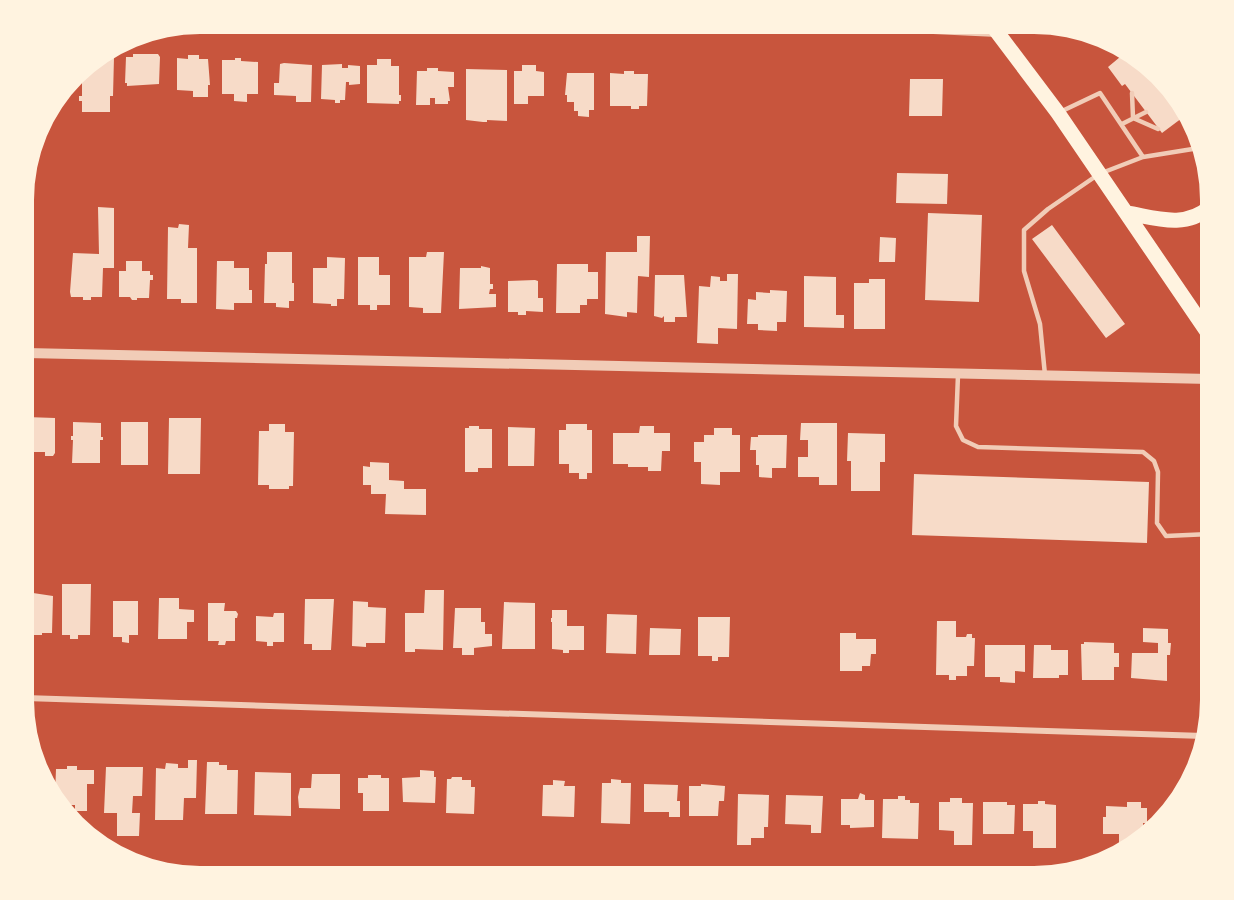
<svg xmlns="http://www.w3.org/2000/svg" width="1234" height="900" font-family="'DejaVu Sans',sans-serif">
	<style>
		.building { fill: #f7dbc8 }
		.lines { fill: none; stroke-linecap: round; stroke-linejoin: round }
		.service { stroke: #f1ccb7; stroke-width: 4.5 }
		.minor { stroke: #f1ccb7; stroke-width: 6 }
		.tertiary { stroke: #f1ccb7; stroke-width: 10 }
		.primary { stroke: #fff3e0; stroke-width: 15 }
	</style>
	<rect width="100%" height="100%" fill="#c8553d"/>
	<path class="building" d="M1083 32 1090 33 1098 38 1092 43Z
		M1110 44 1141 61 1186 115 1162 133 1125 84 1122 86 1108 67 1120 57Z
		M133 54H158L160 57 159 84 127 86V83H125L126 57H133Z
		M188 55H199V59H208L210 85H208V97H193V91L177 90V58L188 59Z
		M103 57H114L113 96H110V112H82V101H79V96H82V70Z
		M235 58H241V61L258 62V94H247V102L234 101V94H222V60H235Z
		M377 59H391V66H399V95H401V101H399V104L367 103V65H377Z
		M284 63 312 65 311 102H296V96L274 95V83H279L280 64Z
		M342 64V68H348V65L360 66V84L349 85V82H346L345 100H340V103H335V100L321 99 322 65Z
		M522 65H536V71L544 72V96H528V104H514V71H522Z
		M427 68H438V71L454 72V87H448L450 101H448V104H435V98H430V105H416L417 71H427Z
		M466 69 507 70V121L487 120V122H483L466 120Z
		M624 71H634V74H648L647 106H639V109H631V106H610V73L624 74Z
		M567 73H594V110H589V117L578 116V111H574V102H567V95H565Z
		M910 79H943L942 116H909Z
		M897 173 948 174 947 204 896 203Z
		M98 207 114 208V268H103L102 297H91V300H83V297H71L70 292 73 253 99 254Z
		M928 213 982 215 979 302 925 300Z
		M179 224 189 225 188 248H197V303H181V299H167L168 227 178 228Z
		M1052 225 1125 324 1106 338 1032 239Z
		M637 236H650L649 277 638 276 637 313 627 312V317L605 314 606 252H637Z
		M880 237 896 238 895 262H879Z
		M267 252H292V283H294V301H289V308L276 307V303H264L265 264H267Z
		M427 252H444L441 313H423V308L409 307V257H426Z
		M327 257 345 258 344 299H337V306H331V304L313 303V268H327Z
		M358 257H379V275H390V305H377V310H370V305H358Z
		M126 261H142V271H150V275H153V280H150L149 298H137V300H132L130 297H119V271H126Z
		M217 261H234V268H249V290H252V303H234V310L216 309Z
		M557 264H588V272H598V299H587V305H580V313H556Z
		M481 266 490 268V284H493V289H490L489 294H496V307L459 309 460 268H481Z
		M727 274H738L737 329 718 328V344L697 343 699 286 710 287 711 276 720 277V281H727Z
		M655 275H684L687 317H675V322H664V316L662 318 654 316Z
		M804 276 836 277V315H844V328L804 327Z
		M869 279H885V329H854V283H869Z
		M535 280 538 281V298H543V312L526 311V315H518V312H508V281Z
		M770 290 787 291 786 322H777V331L758 330V324H747L748 299 756 300V292L770 293Z
		M26 417 55 418V453L53 456H45V452H26Z
		M169 418H201L200 474H168Z
		M73 422 101 423V437H103V440H100V463H72L73 440H71V436H73Z
		M121 422H148V465H121Z
		M801 423H837V485H819V477H798V457H808V440H800Z
		M269 424H285V432H294L293 486H289V489H269V485H258L259 431H269Z
		M566 424H587V430H592V473H587V479H579V473H569V464H559V430H566Z
		M469 426H479V429H492V468H478V472H465V428H469Z
		M640 426H654V433H670V451H662L661 471H648V467H628V464H613V433H639Z
		M508 427 535 428 534 466H508Z
		M714 428H732V435H740V472H720V485L701 484V462H694V442H704V435H714Z
		M848 433 885 434V462H880V491H851V461H847Z
		M758 435H787L786 468H772V478L759 477V465H756V450H750L751 437H758Z
		M370 462 389 463V480L404 481V489H426V515L385 514 386 494H371V485H363V466L370 467Z
		M914 474 1149 482 1147 543 912 535Z
		M62 584H91L90 635H78V639H70V635H62Z
		M425 590H444L443 650 415 649V652H405V613H424Z
		M33 593 53 596 52 633H42V635H25V595H33Z
		M159 598H179V609L194 610V622H187V639H158Z
		M305 599H334L331 650H312V644H304Z
		M113 601H138V635H129V643L122 642V637H113Z
		M353 601 368 602V607L386 608 385 643H366V647L352 646Z
		M504 602 535 603V649H502Z
		M208 603H225L224 611H236L238 614 237 618H235V641H226L225 645H218L219 641H208Z
		M455 608H481V622H485V634H492V646L474 648V655H462V648H453Z
		M552 610H567V626H584V650H569V653H563V650L552 649V622H551V618H552Z
		M274 613H284V642H273V646H267V642L256 641V616L273 617Z
		M607 614 637 615 636 654 606 653Z
		M698 617H730L729 657H718V661H712V656H698Z
		M937 621H956V637H966L967 634H972V638H975L974 666H967V676H956V680H949V675H936Z
		M650 628 681 629 680 655H649Z
		M1143 628 1168 629V643H1171L1170 655H1167V681L1131 678 1132 653H1158V643L1143 642Z
		M840 633H856V639H876V654H871L870 666H862V671H840Z
		M1084 642 1114 643V653H1119V667H1114V680H1082L1081 644H1084Z
		M985 645H1025V672L1015 671V683L1000 682V677H985Z
		M1034 645H1051V650H1068V675H1059V678H1033Z
		M188 760H197L196 798H184L183 820H155L156 768 165 769 166 763 178 764V768H188Z
		M207 762H219V765H227V770H238L237 814H205Z
		M67 766H77V770H94V784H87V811H75V805H63L55 796 56 769H67Z
		M106 767H143L142 796H133L132 813H140L139 836H117V813H104Z
		M420 770 434 771V777H436L435 803 403 802 402 778 420 777Z
		M255 772 291 773V816L254 815Z
		M312 774H340V809L299 808 298 797 300 788H311Z
		M368 775H381V778H389V811H363V793H358V778H368Z
		M452 777H462V780H471V787H475L474 814 446 813 447 779H451Z
		M611 779 621 780V783H631L630 824 601 823 602 783H611Z
		M553 780 565 781 564 786H575L574 817 542 816 543 785H553Z
		M644 784 678 785 677 801H680V817H669V812H644Z
		M701 784 725 786 724 801H719L718 816H689V786H701Z
		M860 793 865 795V800H874V827L850 828V825H841V799H858Z
		M738 794 769 795 768 827H764V838H751V845H737Z
		M786 795 823 796 821 833H811V825L785 824Z
		M898 796H905V800H910V803H919L918 839 882 838 883 799H898Z
		M950 798H962V803H973L972 845H954V831L939 830V802H950Z
		M1038 801H1045V804L1056 805V848H1033V831H1023V804H1038Z
		M983 802H1007V805H1015L1014 834H983Z
		M1127 802H1141V808H1147V823H1143V832L1119 850V834H1103V817H1106V806L1127 807Z"/>
	<g class="lines">
		<path class="service" d="M1132 93 1133 118
			M1133 118 1158 129
			M1122 124 1146 112
			M1143 157 1199 148
			M958 375 956 426 963 440 978 447 1143 452 1154 461 1158 472 1157 523 1166 536 1210 534
			M1045 375 1040 324 1024 271V230L1048 209 1099 174 1143 157 1100 93 1060 112"/>
		<path class="minor" d="M785 24 997 34
			M25 698 1204 736"/>
		<path class="tertiary" d="M26 353 1210 379"/>
		<path class="primary" d="M991 24 1058 113 1210 336
			M1127 213C1156 218 1185 229 1210 207"/>
	</g>
	<path d="M0 0H1234V900H0ZM200 34H1034A166 166 0 0 1 1200 200V700A166 166 0 0 1 1034 866H200A166 166 0 0 1 34 700V200A166 166 0 0 1 200 34Z" fill="#fff3e0" fill-rule="evenodd"/>
</svg>
